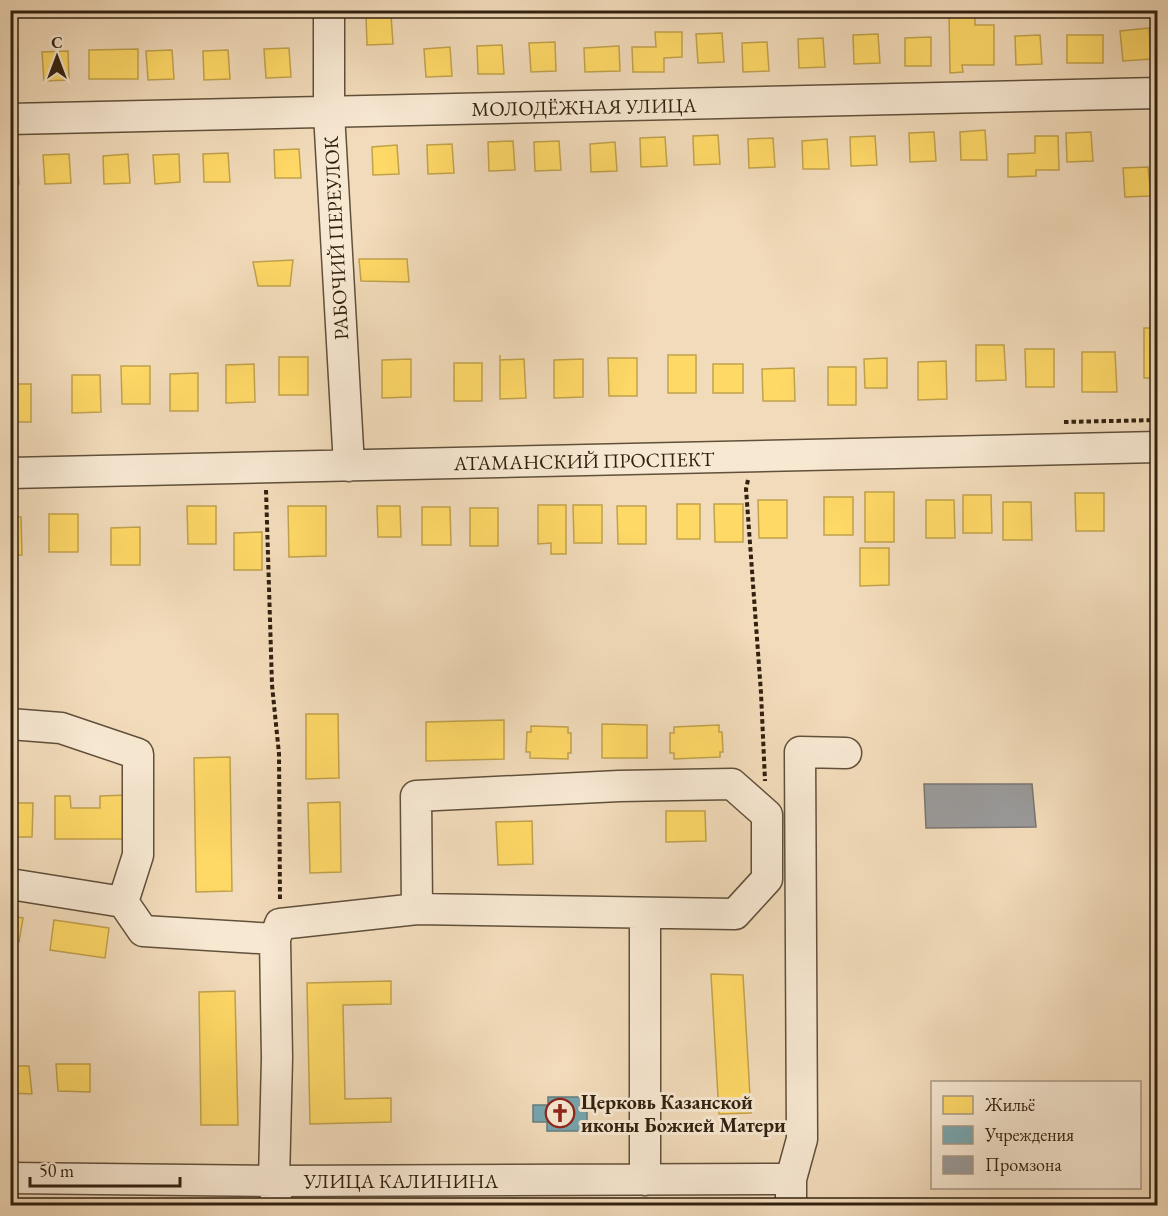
<svg xmlns="http://www.w3.org/2000/svg" width="1168" height="1216" font-family="'EB Garamond',serif">
	<style>
		.homes { fill: #ffd966; stroke: #c1a24c; stroke-width: 1.5 }
		.public { fill: #76a5af; stroke: #617d7f; stroke-width: 1.5 }
		.industry { fill: #999; stroke: #7a7570; stroke-width: 1.5 }
		.lines { fill: none; stroke-linecap: round; stroke-linejoin: round }
		.minor-casing { stroke: #61503a; stroke-width: 33 }
		.path { stroke: #312110; stroke-width: 4; stroke-dasharray: 4.5 3; stroke-linecap: butt }
		.minor { stroke: #f7e8d2; stroke-width: 30 }
		.labels { text-anchor: middle; dominant-baseline: central; stroke-width: 6; stroke-linejoin: round; paint-order: stroke }
		.street-label { font-size: 20px; fill: #312110; stroke: #f7e8d2 }
		.poi-label { font-size: 20px; font-weight: bold; fill: #312110; stroke: #f7e8d2; text-anchor: start }
	</style>
	<rect width="100%" height="100%" fill="#f2dbba"/>
	<filter id="stains"><feTurbulence type="fractalNoise" baseFrequency=".00333" numOctaves="4"/><feColorMatrix values="0 0 0 0 .2 0 0 0 0 .09 0 0 0 0 .02 0 0 0 .5 -.17"/></filter>
	<radialGradient id="worn" r=".72"><stop offset=".6" stop-color="#630" stop-opacity="0"/><stop offset="1" stop-color="#630" stop-opacity=".3"/></radialGradient>
	<path class="homes" d="M949 10H975V25H994V65H962L963 72 950 73Z
		M391 15 393 44 367 45 366 16Z
		M1149 28 1151 59 1123 61 1120 31Z
		M655 32H682V57L664 58V72H633L632 47H656Z
		M722 33 724 62 698 63 696 34Z
		M878 34 880 63 854 64 853 35Z
		M1040 35 1042 64 1016 65 1015 36Z
		M1067 35H1103V63H1067Z
		M931 37V66H905V38Z
		M823 38 825 67 799 68 798 39Z
		M555 42 556 71 531 72 529 43Z
		M767 42 769 71 743 72 742 43Z
		M502 45 504 74H478L477 46Z
		M619 46 620 71 585 72 584 48Z
		M450 47 452 76 426 77 424 49Z
		M289 48 291 77 266 78 264 49Z
		M138 49V79H89V50Z
		M172 50 174 79 148 80 146 51Z
		M228 50 230 79 204 80 203 51Z
		M68 51 69 80 44 81 42 52Z
		M985 130 987 160H961L960 132Z
		M934 132 936 161 910 162 909 133Z
		M1091 132 1093 161 1067 162 1066 133Z
		M718 135 720 164 694 165 693 136Z
		M875 136 877 165 851 166 850 137Z
		M1035 136H1058L1059 170H1036V176L1008 177V154L1035 153Z
		M665 137 667 166 641 167 640 138Z
		M773 138 775 167 749 168 748 139Z
		M827 139 829 169H803L802 141Z
		M513 141 515 170 489 171 488 142Z
		M559 141 561 170 535 171 534 142Z
		M615 142 617 171 591 172 590 144Z
		M452 144 454 173 428 174 427 145Z
		M397 145 399 174 373 175 372 147Z
		M299 149 301 178H275L274 150Z
		M228 153 230 182H204L203 154Z
		M69 154 71 183 45 184 43 155Z
		M128 154 130 183 104 184 103 156Z
		M179 154 180 182 155 184 153 155Z
		M10 155H17L19 184H10Z
		M1148 167 1151 196 1125 197 1123 168Z
		M359 259H407L409 282 361 281Z
		M293 260 290 286H258L253 262Z
		M1144 328H1158V378H1144Z
		M976 345H1004L1006 380 976 381Z
		M1025 349H1054V387H1026Z
		M1082 352H1115L1117 392H1082Z
		M500 355V360L524 359 526 398 500 399Z
		M668 355H696V393H668Z
		M279 357H308V395H279Z
		M608 358H637V396H609Z
		M887 358V388H865L864 359Z
		M411 359V397L382 398V360Z
		M583 359V397L554 398V360Z
		M946 361 947 399 918 400V362Z
		M454 363H482V401H454Z
		M254 364 255 402 226 403V365Z
		M713 364H743V393H713Z
		M121 366H150V404H122Z
		M828 367H856V405H828Z
		M794 368 795 401H763L762 369Z
		M198 373V411H170V374Z
		M72 375H100L101 412 72 413Z
		M10 384H31V422H10Z
		M1152 488H1158V526H1153Z
		M865 492H894V542H865Z
		M1075 493H1104V531H1076Z
		M963 495H991L992 533H963Z
		M824 497H853V535H824Z
		M758 500H787V538H759Z
		M926 500H954L955 538H926Z
		M1003 502H1031L1032 540H1003Z
		M677 504H700V539H677Z
		M714 504H743V542H715Z
		M538 505H566V554H551V543L538 544Z
		M573 505H602V543H574Z
		M187 506H216V544H188Z
		M288 506H326V556L289 557Z
		M377 506H400L401 537H378Z
		M617 506H646V544H618Z
		M422 507H450L451 545H422Z
		M470 508H498V546H470Z
		M49 514H78V552H49Z
		M10 517H21L22 555H10Z
		M140 527V565H111V528Z
		M262 532V570H234V533Z
		M860 548H889V585L860 586Z
		M306 714H338L339 778 306 779Z
		M504 720V759L426 761V722Z
		M602 724 647 725V758H602Z
		M719 725V732H722L723 752H720V757L674 759V753H670V733H674V727Z
		M531 726 568 727V733H571V753H568V759L530 758V752H526L527 732H531Z
		M230 757 232 891 196 892 194 758Z
		M127 795V839H55V796H70L71 808H100V796Z
		M340 802 341 872 310 873 308 803Z
		M10 803H33L32 837H10Z
		M666 811H705L706 841 666 842Z
		M532 821 533 864 498 865 496 822Z
		M10 916 23 918 19 942 10 941Z
		M54 920 109 928 105 958 50 950Z
		M711 974 743 975 751 1113 719 1114Z
		M391 981V1004L343 1005 345 1099 391 1098V1122L310 1124 307 983Z
		M235 991 238 1125H201L199 992Z
		M56 1064H90V1092L58 1091Z
		M10 1066H29L32 1094 10 1093Z
		M517 1198 516 1206H443L442 1203Z
		M335 1202 378 1203 377 1206H329Z"/>
	<path class="public" d="M548 1097H587V1131H547V1122H533V1105H548Z"/>
	<path class="industry" d="M924 784H1032L1036 827 926 828Z"/>
	<g class="lines">
		<g class="minor-casing">
			<path id="minor" d="M329 10V113L349 466
				M10 119 1158 93
				M10 473 1158 447
				M10 724 61 728 138 754V855L123 902
				M10 884 123 902 143 931 275 939
				M645 913V1180
				M10 1178 274 1181 791 1179
				M277 1206 274 1181 277 1058 275 939 280 924 417 909 735 914 767 879V815L732 784 619 786 416 796 417 909
				M791 1206V1179L802 1139 800 752 846 753"/>
		</g>
		<path class="path" d="M1064 422 1158 420
			M748 480 746 489 761 693 765 781
			M266 490 272 685 279 754 280 902"/>
		<use href="#minor" class="minor"/>
	</g>
	<defs>
		<g id="church-ring" transform="scale(1.5)"><circle r="9.5" fill="#f7e8d2" stroke="#8f2418" stroke-width="1.5"/><path d="M-1.2-6h2.4v3.5h3.3v2.4h-3.3V6h-2.4V-.1h-3.3v-2.4h3.3Z" fill="#8f2418"/></g>
	</defs>
	<g fill-rule="evenodd">
		<use href="#church-ring" x="560" y="1113"/>
	</g>
	<g class="labels">
		<g class="street-label">
			<text transform="translate(584 107) rotate(-1)">МОЛОДЁЖНАЯ УЛИЦА</text>
			<text transform="translate(336 238) rotate(-93)">РАБОЧИЙ ПЕРЕУЛОК</text>
			<text transform="translate(584 461) rotate(-1)">АТАМАНСКИЙ ПРОСПЕКТ</text>
			<text x="401" y="1181">УЛИЦА КАЛИНИНА</text>
		</g>
		<g class="poi-label">
			<text x="581" y="1102">Церковь Казанской<tspan x="581" dy="23">иконы Божией Матери</tspan></text>
		</g>
	</g>
	<rect width="1168" height="1216" fill="none" stroke="#f2dbba" stroke-width="36"/>
	<rect x="12" y="12" width="1144" height="1192" fill="none" stroke="#312110" stroke-width="3"/>
	<rect x="18" y="18" width="1132" height="1180" fill="none" stroke="#312110" stroke-width="1.5"/>
	<rect x="931" y="1081" width="210" height="108" fill="#f7e8d2" stroke="#a89884" stroke-width="1.5"/>
	<rect x="943" y="1096" width="30" height="18" fill="#ffd966" stroke="#a89884" stroke-width="1.5"/>
	<text x="985" y="1111" font-size="18" fill="#312110">Жильё</text>
	<rect x="943" y="1126" width="30" height="18" fill="#76a5af" stroke="#a89884" stroke-width="1.5"/>
	<text x="985" y="1141" font-size="18" fill="#312110">Учреждения</text>
	<rect x="943" y="1156" width="30" height="18" fill="#999999" stroke="#a89884" stroke-width="1.5"/>
	<text x="985" y="1171" font-size="18" fill="#312110">Промзона</text>
	<g transform="translate(57 57)" stroke="#f7e8d2" stroke-width="4.5" paint-order="stroke">
	<path d="M0-4.5L10 22L0 15L-10 22Z" fill="#312110"/>
	<text y="-9" font-size="16" font-weight="bold" text-anchor="middle" fill="#312110">С</text>
	</g>
	<path d="M30 1177v9h150v-9" fill="none" stroke="#312110" stroke-width="3"/>
	<text x="39" y="1177" font-size="18" fill="#312110" stroke="#f7e8d2" stroke-width="4.5" paint-order="stroke">50 m</text>
	<rect width="100%" height="100%" filter="url(#stains)"/>
	<rect width="100%" height="100%" fill="url(#worn)"/>
</svg>
